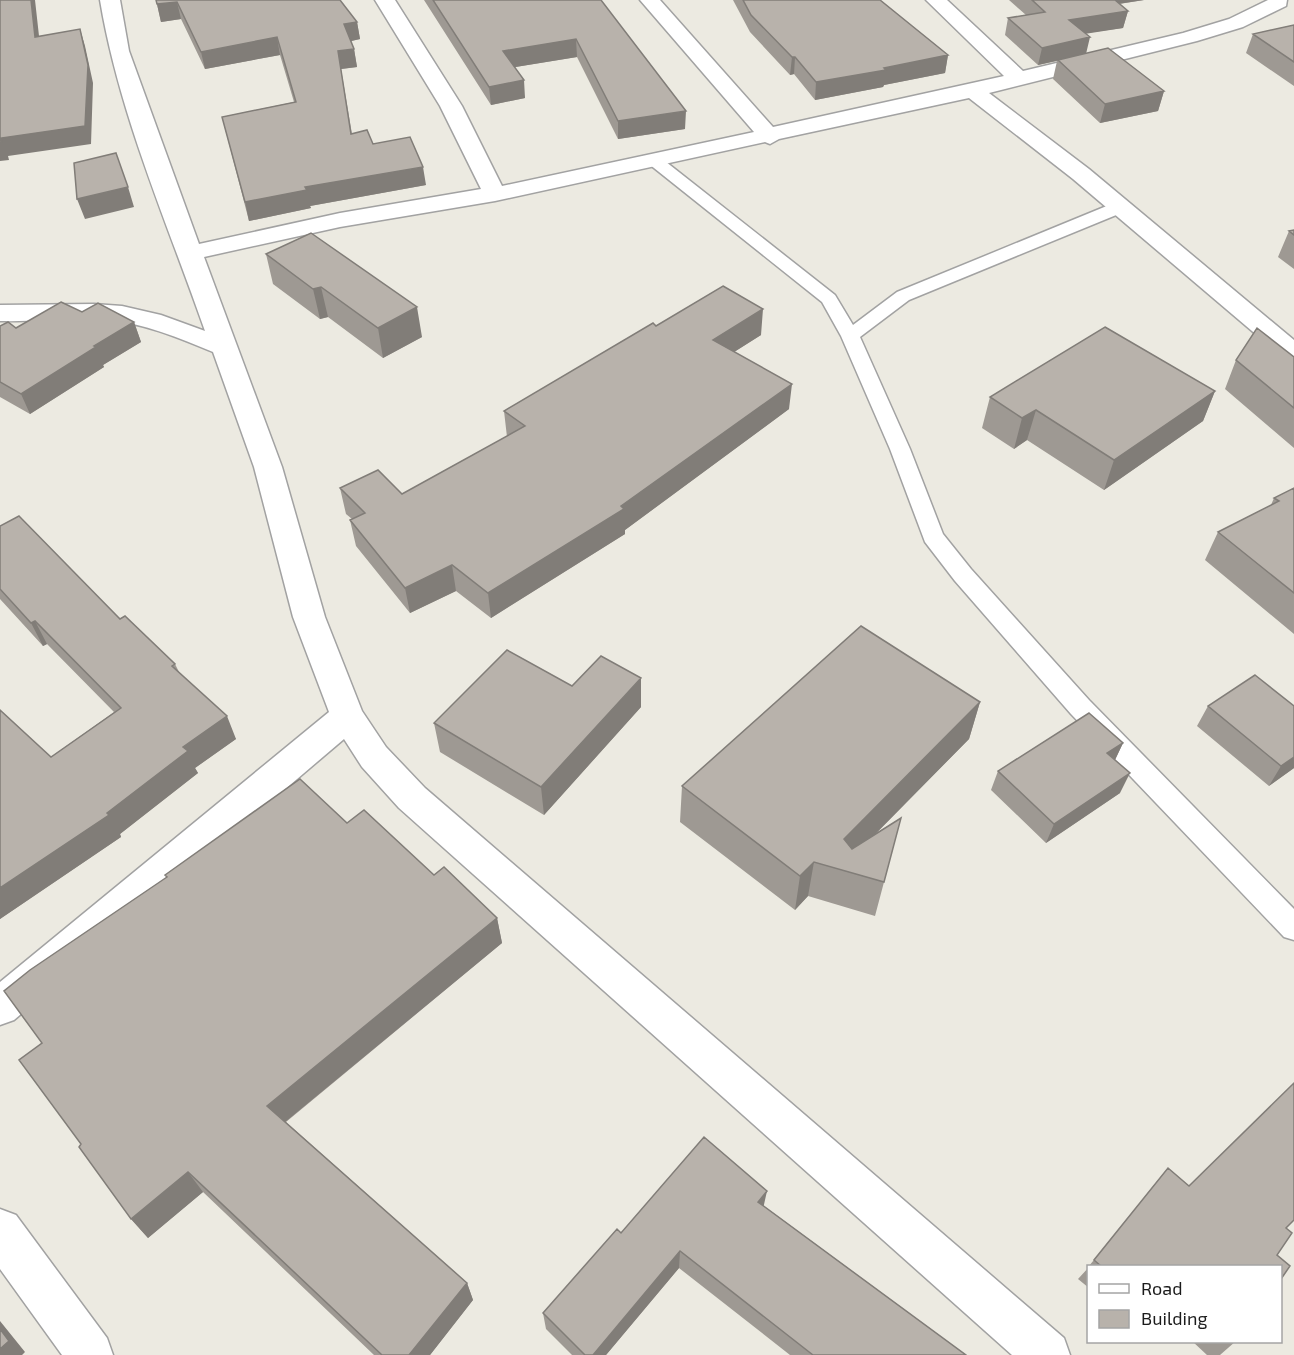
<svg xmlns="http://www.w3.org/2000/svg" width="1294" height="1355" font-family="'Exo 2',sans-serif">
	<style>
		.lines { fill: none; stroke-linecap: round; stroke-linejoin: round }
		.service-casing { stroke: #a2a2a2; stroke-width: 3 }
		.minor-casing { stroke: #a2a2a2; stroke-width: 3 }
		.service { fill: #fff; fill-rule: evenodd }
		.minor { fill: #fff; fill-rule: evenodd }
		.wall { fill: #9e9993 }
		.shaded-wall { fill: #817d78 }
		.building { fill: #b8b2ab; stroke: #817d78; stroke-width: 1.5 }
	</style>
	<rect width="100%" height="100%" fill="#eceae1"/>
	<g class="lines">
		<g class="service-casing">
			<path id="service" d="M655 156 661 158 835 295 853 325 897 292 1114 203H1126L1128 207 1126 211 909 300 860 337 910 449 943 534 971 569 1089 700 1294 909V940L1284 937 1071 714 955 581 925 542 890 449 841 336 822 302 649 164 647 161 649 158Z"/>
		</g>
		<g class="minor-casing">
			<path id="minor" d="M100 0H120L129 51 199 244 340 213 481 189 440 106 375 0H395L462 106 502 186 754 132 640 0H660L773 127 1004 76 926 0H947L1023 71 1183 33 1229 19 1268 0H1287L1286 6 1243 27 1197 41 989 93 1089 169 1294 340V361L1285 359 1073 179 969 98 779 139 770 144 765 142 495 201 340 227 204 257 282 467 325 617 362 711 386 747 425 788 1064 1338 1070 1355H1012L399 808 362 767 344 739 14 1020 0 1025V982L329 712 293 617 254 467 213 352C179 338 144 323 107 320 71 317 36 322 0 321V305L94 304 122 306 161 315 205 331C167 222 119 114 100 0Z
				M0 1209 16 1215 107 1338 113 1355H62L0 1269Z"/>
		</g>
		<use href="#service" class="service"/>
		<use href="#minor" class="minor"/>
	</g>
	<path class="wall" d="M156 0 357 22 360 39 351 41 354 49 357 67 341 69 352 134 373 144 426 185 310 206 311 208 249 221 222 117 294 102 280 55 205 69 181 19 161 22Z
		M424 0H601L685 129 618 139 577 57 515 67 525 98 491 105Z
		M733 0H880L948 55 945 73 884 85 883 87 815 100 794 74 790 75 750 32Z
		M1009 0H1144L1119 4 1128 11 1123 28 1086 33V53L1164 91 1158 111 1100 123 1053 79 1057 61 1038 65 1005 35 1008 18 1026 15Z
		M1294 25V86L1246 53 1253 34Z
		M1294 230V269L1278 257 1289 231Z
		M266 254 422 337 383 358 328 317 320 319 273 284Z
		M82 312 134 322 141 342 103 365 104 367 30 414 0 397V326L16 328Z
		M656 326 761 335 734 352 789 409 625 530V534L491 618 456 591 410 613 356 546 350 520 352 519 346 514 340 488 402 494 507 437 504 411Z
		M1294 357V448L1225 389 1236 360Z
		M1215 391 1203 421 1104 490 1027 440 1014 449 982 428 990 397Z
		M1294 488V634L1205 560 1218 532 1271 505 1274 498Z
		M0 526 120 619 175 664 179 672 236 739 195 768 198 773 120 834 121 837 0 919V710L51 757 114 712 47 644 43 646 0 599Z
		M572 686 641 707 544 815 440 752 434 723Z
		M980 702 969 739 876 833 901 818 875 916 808 896 795 910 680 822 682 786Z
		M1208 706 1294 768 1269 786 1197 726Z
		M1123 743 1115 760 1120 793 1046 843 991 790 998 771Z
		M347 823 434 875 497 918 502 943 286 1122 467 1283 473 1300 430 1355H374L203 1192 148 1238 131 1219 81 1144 42 1043Z
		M1168 1168 1189 1186 1286 1228 1277 1255 1281 1266H1089Z
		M764 1206 966 1355H790L679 1268 606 1355H572L546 1329 543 1313 621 1233Z
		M1089 1267V1288L1078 1279Z
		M1192 1341H1236L1220 1355H1207Z"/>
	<path class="shaded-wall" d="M31 0H35L41 54 35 37Z
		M1100 0H1144L1098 7Z
		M177 2 181 19 161 22 157 4Z
		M1128 11 1123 28 1065 37 1069 20Z
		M357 22 360 39 347 42 344 24Z
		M80 29 85 46 93 83 91 144 8 156 9 160 0 161V142L1 138Z
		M277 37 280 55 205 69 201 52Z
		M1090 37 1086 54 1038 65 1042 48Z
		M576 39 577 57 504 69 503 51Z
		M354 49 357 67 341 69 338 51Z
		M948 55 945 73 884 85 883 87 815 100 816 82Z
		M792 57H795L794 74 790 75Z
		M524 80 525 98 491 105 489 87Z
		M1164 91 1158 111 1100 123 1105 104Z
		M686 111 685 129 618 139V121Z
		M423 167 426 185 310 206 311 208 249 221 245 202 305 187Z
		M128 187 134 207 85 219 77 199Z
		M321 287 328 317 320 319 313 289Z
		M417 307 422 337 383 358 378 328Z
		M763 309 761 335 712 366 713 340Z
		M134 322 141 342 103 365 104 367 30 414 21 394 94 346Z
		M792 384 789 409 625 530V534L491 618 488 593 621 506Z
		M1215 391 1203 421 1104 490 1114 460Z
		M1036 410 1027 440 1014 449 1022 418Z
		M452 565 456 591 410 613 405 588Z
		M35 621 47 644 43 646 31 623Z
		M641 678V707L544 815 541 787Z
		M980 702 969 739 841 869 844 839Z
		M227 716 236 739 195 768 198 773 120 834 121 837 0 919V888L107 813 183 747Z
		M1123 743 1114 762 1107 753Z
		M1294 757V768L1269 786 1281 766Z
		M1130 773 1120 793 1046 843 1054 824Z
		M814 862 808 896 795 910 800 876Z
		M497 918 502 943 279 1127 267 1106Z
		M188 1172 203 1192 148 1238 131 1219Z
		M767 1191 763 1209 758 1202Z
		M680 1251 679 1268 606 1355H593Z
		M467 1283 473 1300 430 1355H409Z
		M0 1321 25 1352 22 1355H0Z"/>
	<path class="building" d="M0 0H31L35 37 80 29 88 65 85 126 1 138 2 142H0Z
		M156 0H340L357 22 344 24 354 49 338 51 351 134 367 130 373 144 410 137 423 167 305 187 307 190 245 202 222 117 296 102 277 37 201 52 177 2 157 4Z
		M433 0H601L686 111 618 121 576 39 503 51 524 80 489 87Z
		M743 0H880L948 55 884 68 886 70 816 82 795 57H792L751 15Z
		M1032 0H1115L1128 11 1069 20 1090 37 1042 48 1008 18 1045 12Z
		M1294 25V62L1253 34Z
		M1108 48 1164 91 1105 104 1058 60Z
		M116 153 128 187 77 199 74 163Z
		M1294 230V235L1289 231Z
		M311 233 417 307 378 328 321 287 313 289 266 254Z
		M723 286 763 309 713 340 792 384 621 506 624 509 488 593 452 565 405 588 350 520 365 513 340 488 378 470 402 494 525 426 504 411 653 323 656 326Z
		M61 302 82 312 98 303 134 322 94 346 96 347 21 394 0 382V326L8 322 16 328Z
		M1105 327 1215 391 1114 460 1036 410 1022 418 990 397Z
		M1257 328 1294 357V408L1236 360Z
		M1294 488V593L1218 532 1279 501 1274 498Z
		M19 516 120 619 125 616 175 664 172 666 227 716 183 747 188 751 107 813 109 815 0 888V710L51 757 121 708 35 621 31 623 0 589V526Z
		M861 626 980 702 844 839 852 849 901 818 884 882 814 862 800 876 682 786Z
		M507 650 572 686 601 656 641 678 541 787 434 723Z
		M1255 675 1294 706V757L1281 766 1208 706Z
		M1089 713 1123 743 1107 753 1130 773 1054 824 998 771Z
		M300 779 347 823 364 810 434 875 444 867 497 918 267 1106 467 1283 409 1355H382L188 1172 131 1219 79 1147 81 1144 19 1060 42 1043 4 991 30 970 167 877 165 875Z
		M1294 1083V1220L1286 1228 1292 1233 1277 1255 1290 1266 1281 1279V1266H1101L1094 1260 1168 1168 1189 1186Z
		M704 1137 767 1191 758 1202 966 1355H813L680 1251 593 1355H585L543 1313 617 1229 621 1233Z
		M0 1329 9 1341 0 1349Z"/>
	<rect x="1087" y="1265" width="195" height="78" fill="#ffffff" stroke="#a4a4a4" stroke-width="1.5"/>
	<rect x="1099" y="1284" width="30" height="9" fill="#ffffff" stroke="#a4a4a4" stroke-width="1.5"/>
	<text x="1141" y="1295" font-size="18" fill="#1b1b1b">Road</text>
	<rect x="1099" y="1310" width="30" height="18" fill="#b8b2ab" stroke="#a4a4a4" stroke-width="1.5"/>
	<text x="1141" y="1325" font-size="18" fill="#1b1b1b">Building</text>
</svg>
